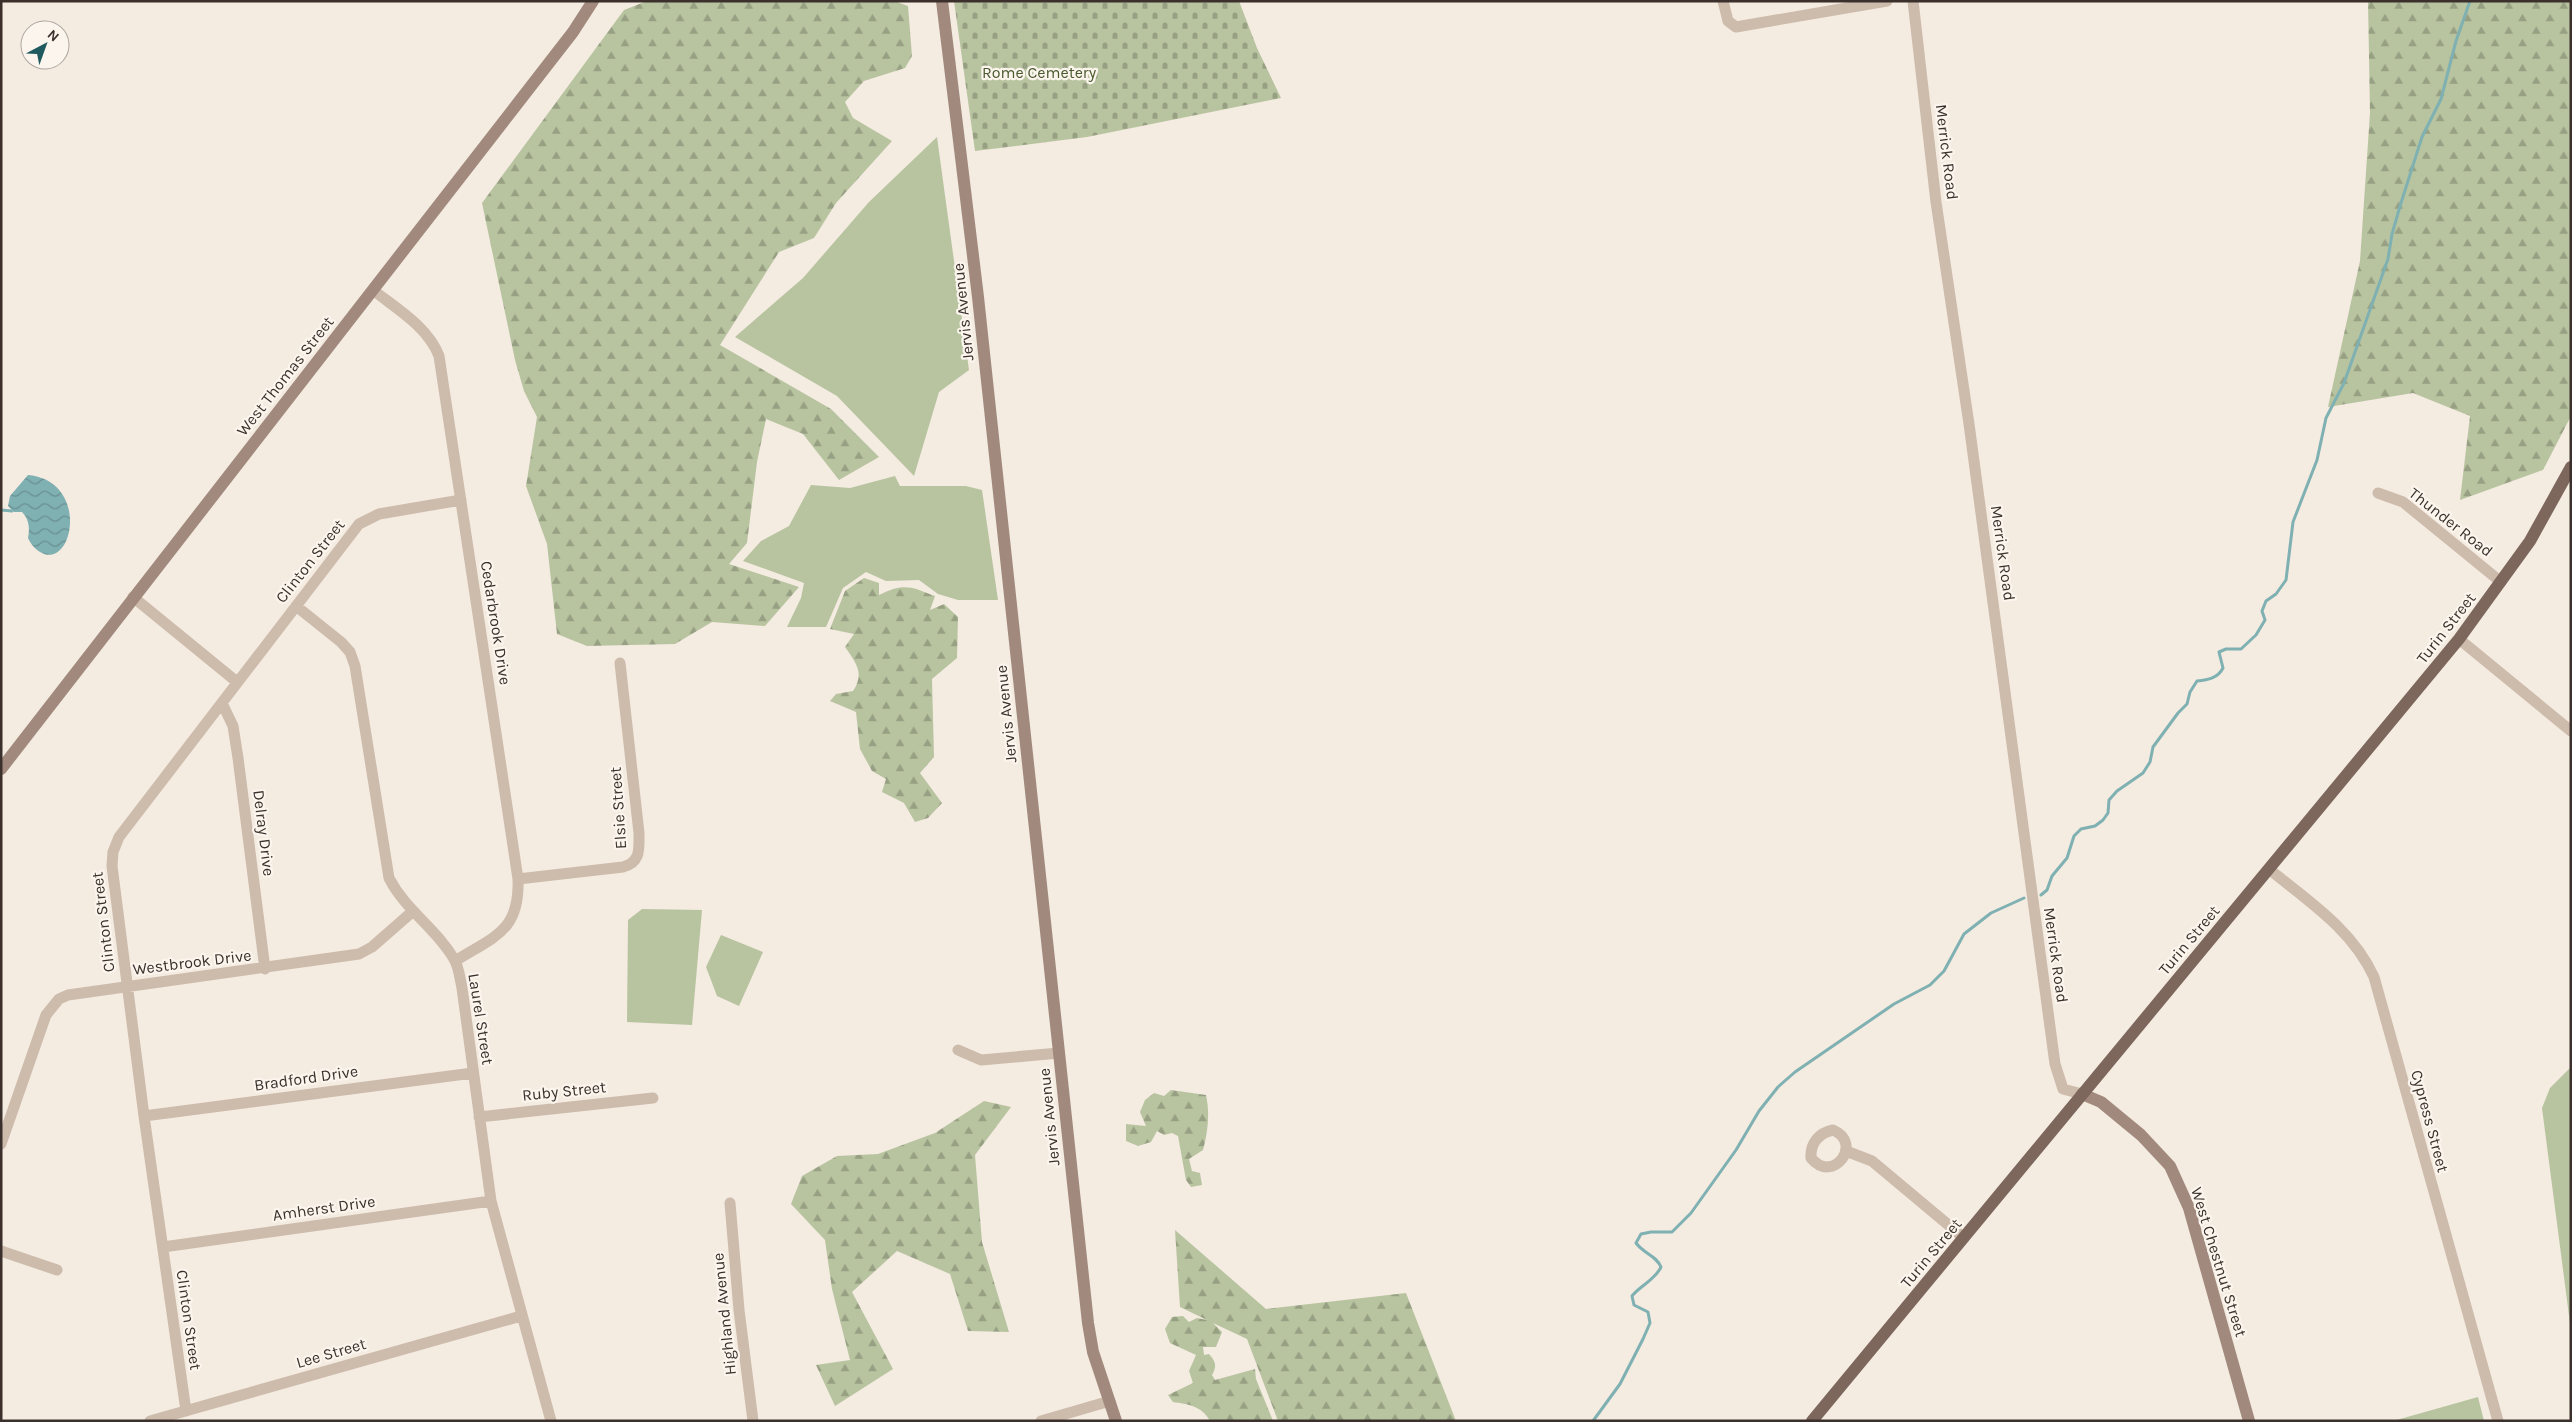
<svg xmlns="http://www.w3.org/2000/svg" width="2572" height="1422" font-family="Karla,sans-serif">
	<style>
		.green { fill: #b8c4a0 }
		.forest { fill: url(#forest-firs) }
		.cemetery { fill: url(#cemetery-stones) }
		.water { fill: url(#water-waves) }
		.lines { fill: none; stroke-linecap: round; stroke-linejoin: round }
		.stream { stroke: #7fb0b2; stroke-width: 3 }
		.street { stroke: #cdbbac; stroke-width: 11 }
		.secondary { stroke: #a18a7d; stroke-width: 12 }
		.primary { stroke: #7d675c; stroke-width: 12 }
		.labels { text-anchor: middle; dominant-baseline: central; stroke-width: 4.5; stroke-linejoin: round; paint-order: stroke }
		.park-label { font-size: 16px; fill: #4a5a2e; stroke: #fbf5ee }
		.street-label { font-size: 16px; fill: #3b302b; stroke: #fbf5ee }
	</style>
	<defs>
		<pattern id="forest-firs" width="22" height="20" patternUnits="userSpaceOnUse" patternTransform="scale(1.25)"><rect width="22" height="20" fill="#b8c4a0"/><path d="M5 1l3.5 6h-7zM16 11l3.5 6h-7z" fill="#97a083"/></pattern>
		<pattern id="cemetery-stones" width="16" height="16" patternUnits="userSpaceOnUse" patternTransform="scale(1.25)"><rect width="16" height="16" fill="#b8c4a0"/><path d="M2 7V4a2 2 0 0 1 4 0v3zM10 15v-3a2 2 0 0 1 4 0v3z" fill="#97a083"/></pattern>
		<pattern id="water-waves" width="16" height="10" patternUnits="userSpaceOnUse" patternTransform="scale(1.25)"><rect width="16" height="10" fill="#7fb0b2"/><path d="M0 5q4-4 8 0t8 0" fill="none" stroke="#699091"/></pattern>
	</defs>
	<rect width="100%" height="100%" fill="#f4ebe1"/>
	<path class="green" d="M937 137 969 370 939 392 914 476 837 396 735 337 803 278 869 202Z
		M895 476 900 486H966L982 490 998 600H958L938 594 919 580 886 581 866 572 843 588 826 627H787L801 598 804 583 743 561 761 541 789 526 811 485 850 488Z
		M642 909 702 910 692 1025 627 1022 628 920Z
		M721 935 763 952 739 1006 717 996 706 967Z
		M2571 1067V1331L2542 1108 2550 1088Z
		M2478 1397 2484 1421H2393Z"/>
	<path class="forest" d="M647 1H894L908 6 912 56 905 68 864 81 845 102 853 118 892 141 836 203 814 238 779 252 720 345 831 409 879 457 839 480 803 434 766 419 757 462 747 543 729 564 799 587 765 626 712 622 675 644 587 646 557 634 547 544 526 486 537 417 524 391 515 360 482 203 624 10Z
		M2368 1H2571V416L2543 470 2460 500 2470 416 2413 393 2328 407 2360 261 2370 113Z
		M864 578 879 583V595C903 583 910 586 935 596L930 610 944 604 958 617 957 658 932 679 934 757 920 773 942 803 928 818 915 822 904 803 882 792 886 779 872 771 860 749 856 712 830 701 836 694 853 691C865 673 856 663 845 647L854 634 830 629 845 591Z
		M1171 1090 1206 1095C1210 1113 1208 1132 1203 1150L1189 1159 1192 1171 1200 1173 1202 1185 1191 1187 1186 1180 1178 1136 1172 1133 1164 1135 1157 1131 1151 1142 1138 1146 1126 1141V1124L1146 1126 1140 1112 1145 1100 1154 1093 1164 1096Z
		M984 1101 1011 1107 975 1155 982 1242 1009 1332 968 1331 950 1274 897 1251 852 1292 893 1369 835 1406 816 1365 850 1360 832 1289 825 1240 791 1204 802 1176 837 1156 878 1154 935 1133Z
		M1175 1230 1266 1309 1406 1293 1456 1421H1278L1247 1339 1213 1323 1222 1332 1216 1347H1203L1204 1355 1209 1354C1216 1362 1217 1366 1212 1375L1215 1380 1255 1369 1256 1379 1273 1421H1210C1202 1406 1188 1404 1173 1402L1168 1395 1193 1383 1189 1371 1196 1355 1170 1343 1165 1329 1172 1317 1183 1316 1189 1322 1197 1318 1207 1320 1180 1307Z"/>
	<path class="cemetery" d="M954 1H1239L1257 48 1281 98 1087 137 975 151Z"/>
	<path class="water" d="M28 475C91 481 73 572 40 552 34 548 31 544 28 538 30 528 29 519 22 512H14L8 506 10 496Z"/>
	<g class="lines">
		<path class="stream" d="M1 510 12 511
			M2041 895 2047 890 2052 876 2067 858 2074 836 2081 829 2095 826 2103 820 2108 813 2109 800 2117 791 2143 773 2150 762 2153 747 2178 713 2187 704 2190 692 2197 681C2208 680 2218 678 2223 668L2219 652 2226 649H2241L2256 635 2265 620 2262 611 2266 601 2276 594 2286 580 2293 522 2317 460 2326 418 2344 383 2388 259 2392 234 2401 203 2422 137 2441 99 2456 41 2470 1
			M1593 1421 1620 1384 1643 1339 1650 1323 1648 1312 1634 1305 1632 1296C1641 1285 1655 1280 1661 1267 1656 1255 1644 1254 1636 1243L1641 1234 1651 1232H1672L1691 1213 1736 1150 1759 1111 1778 1087 1795 1072 1894 1004 1930 985 1944 971 1964 934 1991 913 2024 898"/>
		<path class="street" d="M1723 1 1728 21 1736 27 1887 1
			M1913 1 1936 202 1969 424 2055 1064 2063 1089 2082 1094
			M373 290C397 309 428 327 439 356L518 879C520 931 495 936 455 961
			M2378 493 2403 502 2501 582
			M133 597 237 682
			M296 606 341 642 350 652 355 666 389 878C406 911 436 928 454 959 459 967 460 979 462 988L491 1201 551 1421
			M2459 639 2571 731
			M222 703 233 726 238 758 265 969
			M2269 869C2308 901 2352 929 2374 977L2498 1421
			M518 879 623 867C641 862 639 849 639 833L620 663
			M958 1050 981 1060 1059 1053
			M144 1116 473 1073
			M479 1117 653 1098
			M1833 1130C1864 1143 1833 1185 1811 1158 1810 1143 1819 1133 1833 1130Z
			M1 1144 46 1015 59 999 68 995 359 954 372 947 412 912
			M1846 1151 1872 1161 1964 1238
			M730 1203 739 1310 753 1421
			M163 1247 491 1201
			M1 1251 57 1270
			M186 1411 144 1116 112 866 113 852 119 837 359 524 379 514 461 500
			M150 1421 521 1316
			M1041 1421 1110 1401"/>
		<path class="secondary" d="M942 1 978 297 1088 1323 1093 1352 1116 1421
			M1 769 573 32 593 1
			M2082 1094 2101 1102 2141 1135 2170 1166 2189 1208 2249 1421"/>
		<path class="primary" d="M1812 1421 2459 639 2530 541 2571 467"/>
	</g>
	<g class="labels">
		<g class="park-label">
			<text x="1039" y="72">Rome Cemetery</text>
		</g>
		<g class="street-label">
			<text transform="translate(1947 152) rotate(83)">Merrick Road</text>
			<text transform="translate(963 312) rotate(-96)">Jervis Avenue</text>
			<text transform="translate(285 376) rotate(-52)">West Thomas Street</text>
			<text transform="translate(2451 522) rotate(38)">Thunder Road</text>
			<text transform="translate(2003 553) rotate(82)">Merrick Road</text>
			<text transform="translate(310 561) rotate(-52)">Clinton Street</text>
			<text transform="translate(496 623) rotate(81)">Cedarbrook Drive</text>
			<text transform="translate(2446 628) rotate(-52)">Turin Street</text>
			<text transform="translate(1006 714) rotate(-96)">Jervis Avenue</text>
			<text transform="translate(618 808) rotate(-94)">Elsie Street</text>
			<text transform="translate(264 833) rotate(83)">Delray Drive</text>
			<text transform="translate(103 922) rotate(-97)">Clinton Street</text>
			<text transform="translate(2189 940) rotate(-50)">Turin Street</text>
			<text transform="translate(2056 955) rotate(82)">Merrick Road</text>
			<text transform="translate(192 962) rotate(-7)">Westbrook Drive</text>
			<text transform="translate(481 1019) rotate(81)">Laurel Street</text>
			<text transform="translate(306 1078) rotate(-8)">Bradford Drive</text>
			<text transform="translate(564 1091) rotate(-6)">Ruby Street</text>
			<text transform="translate(1049 1117) rotate(-96)">Jervis Avenue</text>
			<text transform="translate(2430 1121) rotate(75)">Cypress Street</text>
			<text transform="translate(324 1208) rotate(-8)">Amherst Drive</text>
			<text transform="translate(1931 1253) rotate(-50)">Turin Street</text>
			<text transform="translate(2219 1262) rotate(73)">West Chestnut Street</text>
			<text transform="translate(724 1314) rotate(-96)">Highland Avenue</text>
			<text transform="translate(189 1320) rotate(82)">Clinton Street</text>
			<text transform="translate(331 1353) rotate(-16)">Lee Street</text>
		</g>
	</g>
	<rect width="2572" height="1422" fill="none" stroke="#3b302b" stroke-width="5"/>
	<g transform="translate(45 45) rotate(41)"><circle r="24" fill="#fbf5ee" stroke="#aea6a0"/>
	<path d="M0-4L9 19L0 12L-9 19Z" fill="#1f5a5e"/>
	<text y="-8" font-size="14" font-weight="bold" text-anchor="middle" fill="#3b302b">N</text>
	</g>
</svg>
